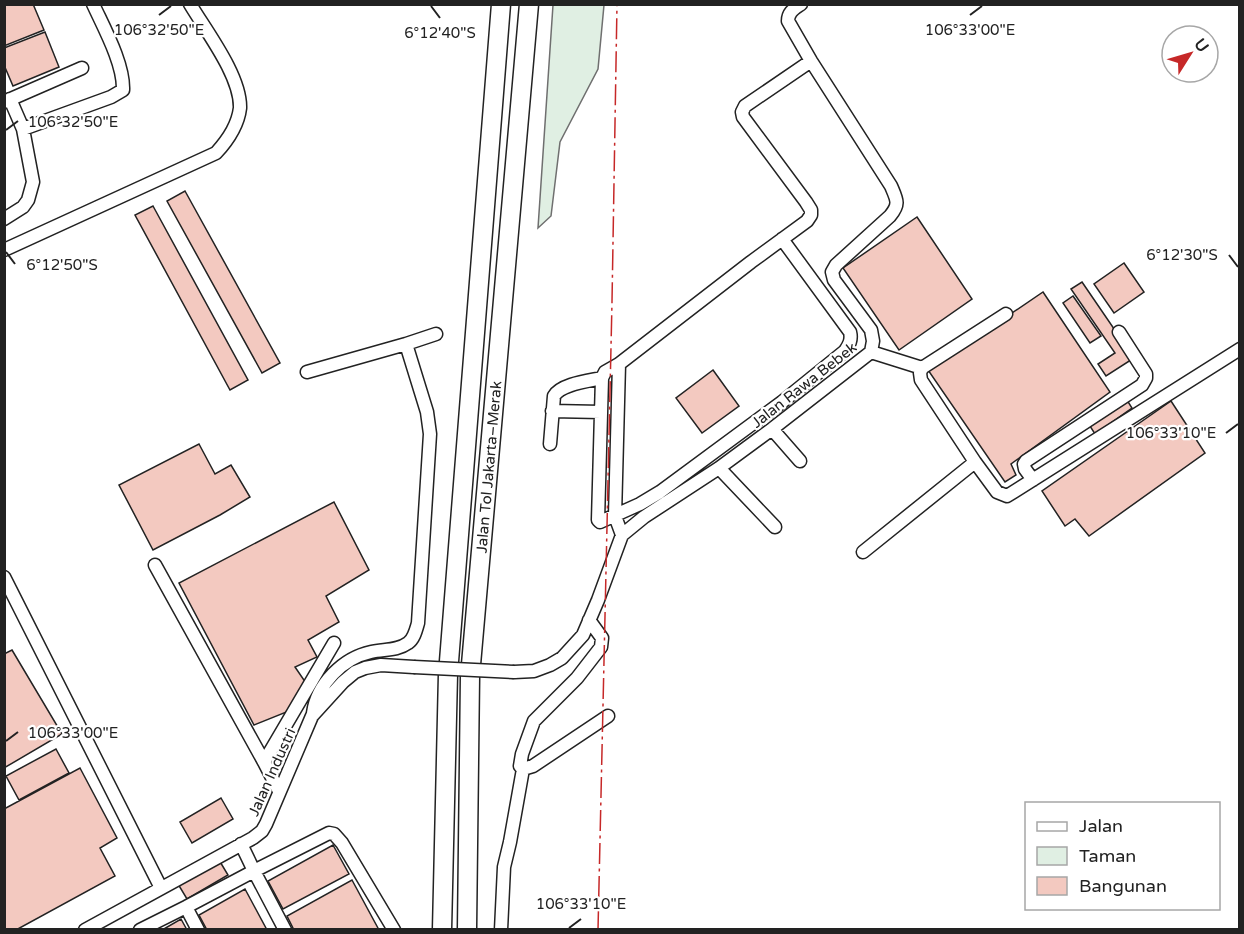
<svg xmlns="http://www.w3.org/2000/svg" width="1244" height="934" font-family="'Varela Round',sans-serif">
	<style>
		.green { fill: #e0efe3; stroke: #6f6f6f; stroke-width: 1.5 }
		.building { fill: #f3c9c0; stroke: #222; stroke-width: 1.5 }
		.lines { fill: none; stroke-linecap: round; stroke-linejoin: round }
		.minor-casing { stroke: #222; stroke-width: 15 }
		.highway-casing { stroke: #222; stroke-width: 21 }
		.minor { stroke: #fff; stroke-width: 12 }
		.highway { stroke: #fff; stroke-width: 18 }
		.minor-bridge-casing { stroke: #222; stroke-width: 15; stroke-linecap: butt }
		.minor-bridge { stroke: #fff; stroke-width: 12 }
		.power { stroke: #c62828; stroke-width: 1.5; stroke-dasharray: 21 4.5 3 4.5; stroke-linecap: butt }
		.ticks { fill: none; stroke: #222; stroke-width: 2 }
		.labels { text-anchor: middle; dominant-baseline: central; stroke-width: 4.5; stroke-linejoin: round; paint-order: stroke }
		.street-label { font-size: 15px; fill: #222; stroke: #fff }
		.ticks-label { font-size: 15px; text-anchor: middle; fill: #222; stroke: #fff; stroke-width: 4.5; stroke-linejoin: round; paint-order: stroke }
	</style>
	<rect width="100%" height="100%" fill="#fff"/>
	<path class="green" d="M553 5H604L598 69 560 142 551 216 538 228Z"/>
	<path class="building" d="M4 4H33L44 30 4 46Z
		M45 32 59 67 13 86 4 65V48Z
		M185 191 280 363 262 373 167 201Z
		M153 206 248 380 230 390 135 215Z
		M917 217 972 299 899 350 843 268Z
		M1124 263 1144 292 1114 313 1094 284Z
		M1082 282 1134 358 1106 376 1098 364 1115 353 1071 289Z
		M1043 292 1110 392 1011 464 1016 475 1005 482 928 370Z
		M1073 296 1101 336 1090 343 1063 303Z
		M713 370 739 406 702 433 676 398Z
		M1125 397 1132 408 1095 434 1088 423Z
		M1171 401 1205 453 1089 536 1075 519 1065 526 1042 491Z
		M199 444 215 474 231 465 250 497 220 515 153 550 119 485Z
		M334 502 369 570 326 596 339 622 308 640 317 657 295 667 306 683 294 709 254 725 179 583Z
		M12 650 62 734 4 768V654Z
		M56 749 69 773 19 800 6 776Z
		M80 768 117 838 100 848 115 876 16 930H4V809Z
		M221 798 233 819 192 843 180 822Z
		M333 845 349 874 283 909 268 881Z
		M219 860 228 875 187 899 178 884Z
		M352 880 379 930H294L287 916Z
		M245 889 267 930H207L199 915Z
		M181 919 187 930H162Z"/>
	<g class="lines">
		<g class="minor-casing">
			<path id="minor" d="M4 102 82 68
				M23 129 111 97 123 90C124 64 104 28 93 4
				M4 219 23 207 28 200 33 182 23 129 10 99
				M4 250 216 153C228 140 238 125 240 108 241 76 206 31 190 4
				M871 352 922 368 920 373 921 380 975 462 997 492 1007 496 1240 349
				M619 364 605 372 602 378 598 520 600 522 640 504 660 492 782 402 845 351C849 345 852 340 850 332L782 239
				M922 368 1006 314
				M307 372 406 344 436 334
				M552 411 601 412
				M772 429 800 461
				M550 444 554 396C561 384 588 381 602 378
				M719 468 775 527
				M1033 480 1025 469 1024 464 1026 461 1142 385 1146 378V374L1119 332
				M622 535 615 516 619 364 751 262 807 221 811 215V210L806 202 743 117 742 112 745 106 811 61
				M863 552 975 462
				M155 565 264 762 279 791
				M4 577 161 888
				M589 620 602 638 601 647 577 678 534 721 522 754 520 766 523 769 533 766 608 716
				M514 672 534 671 550 665 562 658 583 635 598 600 622 535 644 517 719 468 772 429 871 352 873 341 871 330 834 280 832 272 836 265 890 216C900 204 897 200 891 186L811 61 788 21C788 12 794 9 801 4
				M313 713C317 684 343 658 371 652 384 649 397 651 408 643 414 639 416 630 418 623L430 434 427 412 406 344
				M264 762 334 643
				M186 907 198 930
				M85 930 253 838 262 831 266 824 312 716 343 682 355 672 365 668 381 665 414 667
				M140 930 186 907 254 871 241 844
				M285 930 254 871 329 833 334 834 342 843 394 930
				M501 930 504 867 510 842 523 769"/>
		</g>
		<g class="highway-casing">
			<path id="highway" d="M442 930 448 674 501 4
				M467 930 470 676 529 4"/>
		</g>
		<use href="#minor" class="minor"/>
		<use href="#highway" class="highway"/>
		<g class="minor-bridge-casing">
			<path id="minor-bridge" d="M414 667 514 672"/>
		</g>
		<use href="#minor-bridge" class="minor-bridge"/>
		<path class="power" d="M598 930 612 302 617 4"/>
	</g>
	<path class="ticks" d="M431 6 440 18M159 15 171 6M970 15 982 6M6 130 18 121M6 252 15 264M1229 255 1238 267M1226 433 1238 424M6 741 18 732M569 928 581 919"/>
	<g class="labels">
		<g class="street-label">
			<text transform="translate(804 385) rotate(-38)">Jalan Rawa Bebek</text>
			<text transform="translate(489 467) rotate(-85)">Jalan Tol Jakarta–Merak</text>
			<text transform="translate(272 772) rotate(-66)">Jalan Industri</text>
		</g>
	</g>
	<g class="ticks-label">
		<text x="159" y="35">106°32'50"E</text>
		<text x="970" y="35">106°33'00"E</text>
		<text x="440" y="38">6°12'40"S</text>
		<text x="73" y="127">106°32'50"E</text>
		<text x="1182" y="260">6°12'30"S</text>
		<text x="62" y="270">6°12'50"S</text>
		<text x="1171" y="438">106°33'10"E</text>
		<text x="73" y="738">106°33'00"E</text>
		<text x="581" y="909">106°33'10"E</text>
	</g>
	<rect width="1244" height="934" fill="none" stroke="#222222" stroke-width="12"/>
	<rect x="1025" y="802" width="195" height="108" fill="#ffffff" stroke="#a7a7a7" stroke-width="1.5"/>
	<rect x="1037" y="822" width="30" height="9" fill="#ffffff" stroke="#a7a7a7" stroke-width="1.5"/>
	<text x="1079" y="832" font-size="18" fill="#222222">Jalan</text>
	<rect x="1037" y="847" width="30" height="18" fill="#e0efe3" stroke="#a7a7a7" stroke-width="1.5"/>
	<text x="1079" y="862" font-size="18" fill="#222222">Taman</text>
	<rect x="1037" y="877" width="30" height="18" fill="#f3c9c0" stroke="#a7a7a7" stroke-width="1.5"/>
	<text x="1079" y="892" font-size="18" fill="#222222">Bangunan</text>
	<g transform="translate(1190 54) rotate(53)"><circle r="28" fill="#ffffff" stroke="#a7a7a7" stroke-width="1.5"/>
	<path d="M0-4.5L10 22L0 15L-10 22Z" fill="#c62828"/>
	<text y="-9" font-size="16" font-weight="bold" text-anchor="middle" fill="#222222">U</text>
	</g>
</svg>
